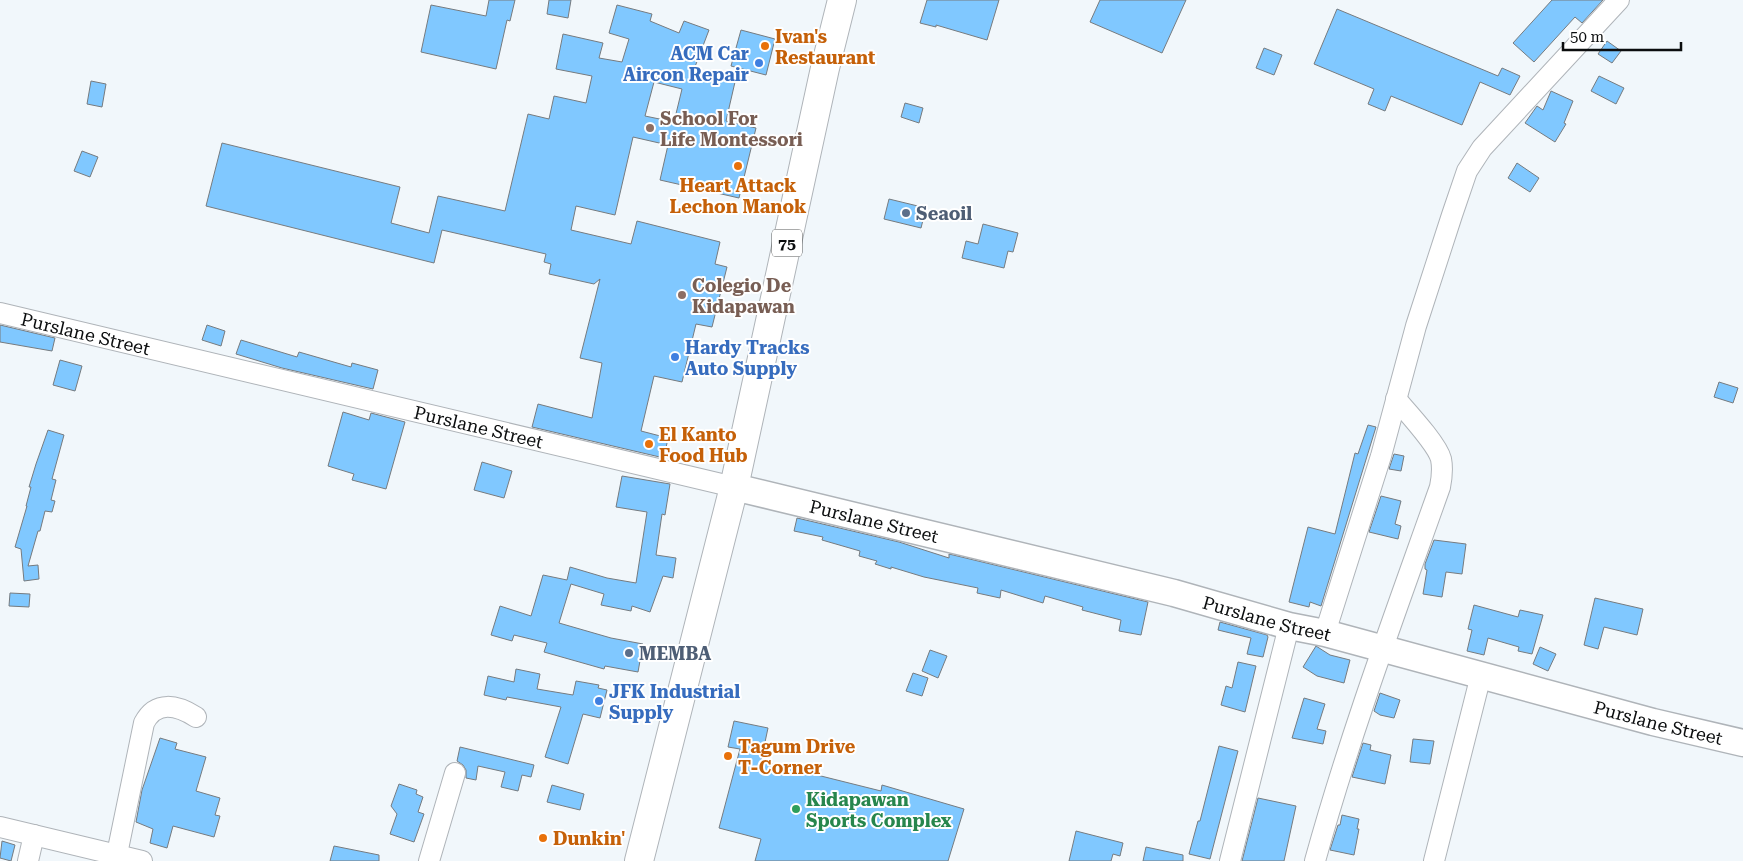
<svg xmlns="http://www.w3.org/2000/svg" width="1743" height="861" font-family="'Roboto Serif',serif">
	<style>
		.building { fill: #80c8ff; stroke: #767b7f; fill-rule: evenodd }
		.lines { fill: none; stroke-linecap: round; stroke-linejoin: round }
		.minor-casing { stroke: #afb4b9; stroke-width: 22 }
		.major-casing { stroke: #afb4b9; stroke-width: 29 }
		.highway-casing { stroke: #afb4b9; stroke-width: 30 }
		.minor { stroke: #fff; stroke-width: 20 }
		.major { stroke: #fff; stroke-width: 26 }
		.highway { stroke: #fff; stroke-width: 28 }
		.food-dot { fill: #e8710a; stroke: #fff; stroke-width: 2 }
		.shop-dot { fill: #3f7fe0; stroke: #fff; stroke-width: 2 }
		.education-dot { fill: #8d6e63; stroke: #fff; stroke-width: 2 }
		.service-dot { fill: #5c6f8a; stroke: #fff; stroke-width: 2 }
		.leisure-dot { fill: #2e9e5b; stroke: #fff; stroke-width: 2 }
		.labels { text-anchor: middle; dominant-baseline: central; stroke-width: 4; stroke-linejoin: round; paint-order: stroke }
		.shield { fill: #fff; stroke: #545656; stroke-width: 1 }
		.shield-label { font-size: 16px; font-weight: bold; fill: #0b0d0e }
		.food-label { font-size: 18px; font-weight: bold; fill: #c56008; stroke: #fff; text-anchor: start }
		.shop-label { font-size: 18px; font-weight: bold; fill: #366cbe; stroke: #fff; text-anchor: start }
		.education-label { font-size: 18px; font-weight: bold; fill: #785e54; stroke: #fff; text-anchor: start }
		.service-label { font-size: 18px; font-weight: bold; fill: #4e5e75; stroke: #fff; text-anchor: start }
		.street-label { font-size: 18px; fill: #0b0d0e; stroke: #fff }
		.leisure-label { font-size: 18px; font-weight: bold; fill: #27864d; stroke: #fff; text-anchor: start }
	</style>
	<rect width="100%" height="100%" fill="#f1f7fb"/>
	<path class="building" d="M489 0H515L510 21 507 20 496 69 421 52 431 5 486 16Z
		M549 0H571L568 18 547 14Z
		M927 0H999L987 40 936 25V27L920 23Z
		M1100 0H1186L1162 53 1090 22Z
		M1552 0H1603L1582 23 1575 17 1534 62 1513 43Z
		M617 5 652 14 650 21 679 33 684 21 709 30 693 72 735 82 726 121 756 128 739 198 660 180 668 145 633 137 615 215 576 206 571 230 631 244 637 221 720 242 715 264 727 267 712 327 696 324 682 382 654 376 641 431 668 438 664 458 532 427 538 404 592 418 602 363 580 358 600 279 594 284 549 274 551 264 544 262 546 254 442 230 434 263 206 206 222 143 400 187 391 223 429 233 438 196 505 211 528 114 549 119 554 96 586 103 592 76 556 69 563 34 603 43 599 58 622 62 629 39 609 33ZM654 82 682 89 674 122 645 116Z
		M1337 9 1498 76 1502 68 1520 76 1510 95 1480 82 1462 125 1391 96 1385 111 1368 104 1374 89 1314 64Z
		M741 30 775 39 766 75 731 66Z
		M1607 41 1621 51 1612 63 1598 54Z
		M1264 48 1282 55 1274 75 1256 68Z
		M1599 76 1624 88 1616 104 1591 91Z
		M91 81 106 84 102 107 87 104Z
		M1551 91 1573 101 1564 123 1566 124 1555 142 1525 123 1537 106 1543 110Z
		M905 103 923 108 919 123 901 117Z
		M82 151 98 157 90 177 74 171Z
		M1517 163 1539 178 1530 192 1508 178Z
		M889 199 926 208 921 228 884 219Z
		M983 224 1018 233 1013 252 1008 251 1004 268 962 258 966 241 978 244Z
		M0 325 55 338 52 351 0 342Z
		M207 325 225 331 221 346 202 340Z
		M241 340 297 357 299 352 351 367 352 363 378 370 373 389 282 368 236 354Z
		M60 360 82 366 75 391 53 385Z
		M1719 382 1738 388 1733 403 1714 397Z
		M343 412 369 420 371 413 405 422 386 489 352 480 354 474 328 466Z
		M1368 425 1376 427 1321 606 1310 602 1309 607 1289 602 1308 527 1335 534 1355 453 1358 454Z
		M48 430 64 435 52 479 56 480 51 500 55 501 52 512 45 511 40 531H38L28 566 38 565 39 579 24 581 21 549 15 547 27 506H26L31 487H29L36 464Z
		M1394 454 1404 456 1401 471 1389 469Z
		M482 462 512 471 504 498 474 490Z
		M622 476 670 484 665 515 662 514 656 555 676 558 673 578 663 576 650 612 632 606 631 611 601 605 604 594 571 584 559 623 611 638 643 644 638 672 605 666 604 669 544 652 547 643 514 635 512 641 491 635 500 606 531 616 543 575 567 580 570 567 607 578 636 583 647 512 616 507Z
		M1381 496 1401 501 1395 524 1401 526 1398 539 1369 532Z
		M797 518 899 542 949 558V554L1148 602 1141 635 1119 631 1121 620 1082 610 1083 607 1045 596 1043 603 1001 590 1000 598 977 593 978 588 924 577 891 567V569L875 564 877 561 859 556 860 551 822 540 823 537 794 531Z
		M1434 540 1466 544 1462 574 1446 572 1442 597 1423 594 1427 570 1425 569V564Z
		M10 593 30 594 29 607 9 606Z
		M1595 598 1643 609 1637 635 1604 627 1598 649 1584 645Z
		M1474 605 1518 617 1520 610 1543 615 1532 654 1518 651 1519 647 1488 638 1484 655 1467 651 1472 630 1468 629Z
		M1220 622 1267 635 1268 637 1263 657 1247 654 1251 638 1218 630Z
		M1316 646 1330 655 1350 660 1344 683 1317 676 1303 667Z
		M1540 647 1556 654 1548 671 1533 664Z
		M930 650 947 656 938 678 922 671Z
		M1238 662 1256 666 1245 712 1221 705 1226 686 1232 688Z
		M516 669 540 674 537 689 573 695 576 681 599 685 598 688 607 690 600 718 583 714 568 764 545 757 561 707 507 697 506 700 484 695 488 676 514 682Z
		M913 673 928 678 922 696 906 691Z
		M1380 693 1400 700 1394 718 1380 715 1374 711Z
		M1304 698 1325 704 1317 729 1326 731 1323 744 1292 738Z
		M734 721 768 728 761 761 881 791 882 785 964 809 948 861H755L761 839 719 828 740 749 728 747Z
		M160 738 177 743 175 749 206 757 196 791 220 798 215 815 220 816 214 837 173 826 167 848 150 843 153 829 136 822 142 790Z
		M1413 739 1434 741 1430 764 1410 762Z
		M1363 743 1371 745 1370 750 1391 755 1385 784 1352 777Z
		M1219 746 1238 751 1210 859 1189 854 1198 821H1200Z
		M460 747 534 765 531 777 522 775 518 791 501 787 505 772 478 766 476 780 466 778V770L463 765 457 761Z
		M399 784 417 790 416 794 423 797 418 812 424 814 414 842 390 834 397 814 391 806Z
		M552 785 584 794 580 810 547 802Z
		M1258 798 1296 806 1284 861H1242Z
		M1342 815 1359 819 1357 829H1359L1354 855 1330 850 1338 825H1340Z
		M1076 831 1123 843 1120 856 1113 854 1111 861H1069Z
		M2 841 15 845 11 861 0 858Z
		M334 846 379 855V861H330Z
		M1146 847 1183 855V861H1143Z"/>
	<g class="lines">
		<g class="minor-casing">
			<g id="minor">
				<path id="s1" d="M0 313 734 487"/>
				<path d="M1325 633 1381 456 1416 326 1452 215 1467 171 1482 148 1619 0"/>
				<path d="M0 827 142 861"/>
				<path d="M117 854 144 723C156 700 177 705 196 717"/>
				<path d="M28 861 34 835"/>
				<path d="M429 861 455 773"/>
				<path d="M1230 861 1289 626"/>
				<path d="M1315 861C1350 734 1396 611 1440 487 1442 477 1443 469 1441 459 1437 444 1408 413 1396 399"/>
				<path d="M1434 861 1481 675"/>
			</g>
		</g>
		<g class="major-casing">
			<g id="major">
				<path id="s2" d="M734 487 1174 593 1289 626 1325 633 1653 722 1743 743"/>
			</g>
		</g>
		<g class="highway-casing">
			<path id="highway" d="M639 861 734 487 825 68 842 0"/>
		</g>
		<use href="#minor" class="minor"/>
		<use href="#major" class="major"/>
		<use href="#highway" class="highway"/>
	</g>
	<g class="food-dot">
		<circle cx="765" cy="46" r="5"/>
		<circle cx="738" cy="166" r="5"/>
		<circle cx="649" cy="444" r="5"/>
		<circle cx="728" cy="756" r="5"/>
		<circle cx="543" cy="838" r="5"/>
	</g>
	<g class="shop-dot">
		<circle cx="759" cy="63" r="5"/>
		<circle cx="675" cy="357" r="5"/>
		<circle cx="599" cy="701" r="5"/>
	</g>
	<g class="education-dot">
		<circle cx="650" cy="128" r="5"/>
		<circle cx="682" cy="295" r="5"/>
	</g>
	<g class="service-dot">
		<circle cx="906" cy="213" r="5"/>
		<circle cx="629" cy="653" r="5"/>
	</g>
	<circle class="leisure-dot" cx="796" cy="809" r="5"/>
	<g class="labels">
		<rect class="shield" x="772" y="229.5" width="30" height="27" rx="4"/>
		<g class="shield-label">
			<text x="787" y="243">75</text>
		</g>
		<g class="food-label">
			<text x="775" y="36">Ivan's<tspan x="775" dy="21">Restaurant</tspan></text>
			<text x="738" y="185" text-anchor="middle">Heart Attack<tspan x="738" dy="21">Lechon Manok</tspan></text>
			<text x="659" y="434">El Kanto<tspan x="659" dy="21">Food Hub</tspan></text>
			<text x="738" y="746">Tagum Drive<tspan x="738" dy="21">T-Corner</tspan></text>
			<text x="553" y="838">Dunkin'</text>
		</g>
		<g class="shop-label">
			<text x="749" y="53" text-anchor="end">ACM Car<tspan x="749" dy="21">Aircon Repair</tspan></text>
			<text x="685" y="347">Hardy Tracks<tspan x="685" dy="21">Auto Supply</tspan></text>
			<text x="609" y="691">JFK Industrial<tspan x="609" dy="21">Supply</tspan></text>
		</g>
		<g class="education-label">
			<text x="660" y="118">School For<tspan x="660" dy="21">Life Montessori</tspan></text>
			<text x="692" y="285">Colegio De<tspan x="692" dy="21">Kidapawan</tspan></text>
		</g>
		<g class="service-label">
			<text x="916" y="213">Seaoil</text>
			<text x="639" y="653">MEMBA</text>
		</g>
		<g class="street-label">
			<text stroke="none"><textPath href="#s1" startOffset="88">Purslane Street</textPath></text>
			<text stroke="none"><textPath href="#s1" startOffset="492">Purslane Street</textPath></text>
			<text stroke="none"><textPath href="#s2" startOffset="144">Purslane Street</textPath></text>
			<text stroke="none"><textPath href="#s2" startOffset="549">Purslane Street</textPath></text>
			<text stroke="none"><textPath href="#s2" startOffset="954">Purslane Street</textPath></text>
		</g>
		<g class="leisure-label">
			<text x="806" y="799">Kidapawan<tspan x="806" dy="21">Sports Complex</tspan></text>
		</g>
	</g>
	<path d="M1563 42v8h118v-8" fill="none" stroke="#0b0d0e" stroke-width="2.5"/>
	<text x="1570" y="42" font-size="15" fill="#0b0d0e" stroke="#ffffff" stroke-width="4" paint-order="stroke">50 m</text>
</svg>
